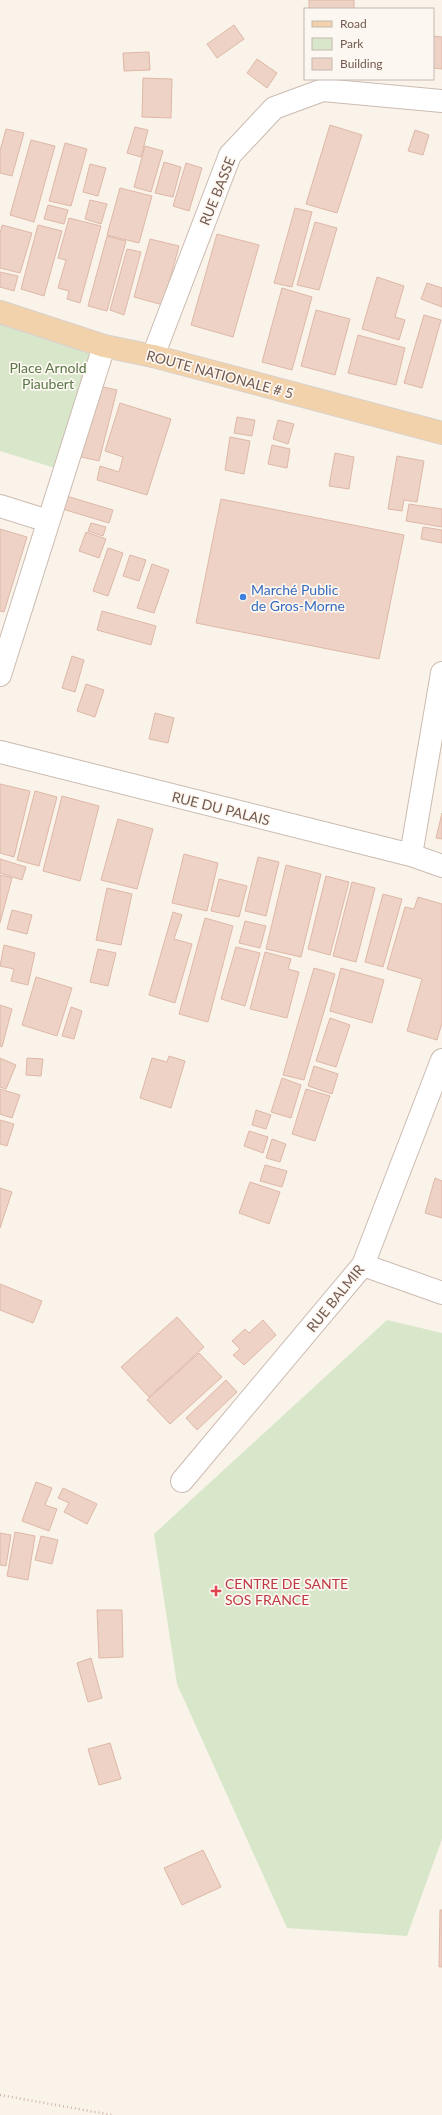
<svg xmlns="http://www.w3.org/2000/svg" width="442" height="2115" font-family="Lato,sans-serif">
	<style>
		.green { fill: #d8e7ca }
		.building { fill: #edd2c5; stroke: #deb8a7 }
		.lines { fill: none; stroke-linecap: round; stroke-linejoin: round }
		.minor-casing { stroke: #ccbbb1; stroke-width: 24 }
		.primary-casing { stroke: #d8d1ce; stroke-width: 24 }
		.path { stroke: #d2b5a8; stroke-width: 2.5; stroke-dasharray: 1 3; stroke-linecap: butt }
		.minor { stroke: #fff; stroke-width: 22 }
		.primary { stroke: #f1d2ab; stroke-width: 22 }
		.shop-dot { fill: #3f7fe0; stroke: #fdf7f1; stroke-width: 1.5 }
		.health-dot { fill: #e0444e; stroke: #fdf7f1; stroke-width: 1.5 }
		.labels { text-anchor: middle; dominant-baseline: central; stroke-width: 3.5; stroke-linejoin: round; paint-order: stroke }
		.street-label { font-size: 14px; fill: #735a50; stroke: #fdf7f1 }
		.park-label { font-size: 14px; fill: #5a7849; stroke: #fdf7f1 }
		.shop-label { font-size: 14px; fill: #366cbe; stroke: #fdf7f1; text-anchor: start }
		.health-label { font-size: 14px; fill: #be3a42; stroke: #fdf7f1; text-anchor: start }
	</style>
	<rect width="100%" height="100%" fill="#faf3ea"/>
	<path class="green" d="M0 311 109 343 68 472 0 451Z
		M387 1320 442 1333V1839L407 1936 287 1928 177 1684 154 1534Z"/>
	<path class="building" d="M309 0H354V9H309Z
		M234 25 244 39 217 58 207 44Z
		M433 36 442 37V69L433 68Z
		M149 52 150 70 124 71 123 53Z
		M257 59 277 73 267 88 247 73Z
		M143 78 172 79 171 118 142 117Z
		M330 125 362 135 337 213 306 204Z
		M135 127 148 130 141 157 127 153Z
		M6 129 24 133 12 176 0 173V151Z
		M415 130 429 135 423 155 408 151Z
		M31 140 55 146 34 222 10 215Z
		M65 143 87 149 71 206 49 201Z
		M145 146 163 151 151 192 134 187Z
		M164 162 181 167 173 197 155 193Z
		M186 163 202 168 189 211 173 206Z
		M90 164 106 168 98 196 83 192Z
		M120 188 152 196 139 243 107 235Z
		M90 200 107 204 101 224 85 219Z
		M48 205 68 210 64 224 44 219Z
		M295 208 312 212 292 287 274 283Z
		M69 218 101 226 80 303 67 299 69 291 58 288 66 260 58 258Z
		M315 222 337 228 319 290 297 285Z
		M2 225 32 233 20 273 0 268V234Z
		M38 225 62 231 44 296 21 289Z
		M217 234 259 245 233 337 191 325Z
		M107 236 126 241 107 311 88 306Z
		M150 239 179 246 163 305 134 297Z
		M127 249 141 252 124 315 110 310Z
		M0 272 18 276 14 291 0 287Z
		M377 277 404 286 395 317 405 320 399 340 362 329Z
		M427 283 442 288V307L421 299Z
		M282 288 312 297 292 370 262 362Z
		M316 310 350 319 335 375 301 366Z
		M424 315 441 320 422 388 404 383Z
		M358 335 405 348 396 385 348 373Z
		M99 386 117 390 99 461 81 457Z
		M120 403 171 419 147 495 97 480 100 466 119 472 123 457 105 451Z
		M237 417 255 420 252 436 234 433Z
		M278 420 294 424 288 444 273 439Z
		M230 437 250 441 244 474 225 470Z
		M272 445 290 449 287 468 268 464Z
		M335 453 354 457 349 489 329 486Z
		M397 456 424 461 417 502 404 500 402 511 388 509Z
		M63 495 113 510 109 523 59 508Z
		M221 499 404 535 379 659 196 623Z
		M409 504 442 509V527L406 521Z
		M91 523 106 527 103 536 88 531Z
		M423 527 442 530V543L421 539Z
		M0 529 27 537 4 612 0 611Z
		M86 532 106 539 99 558 79 551Z
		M108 548 123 553 108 596 93 591Z
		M130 555 146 560 139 581 123 576Z
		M152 564 169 570 154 613 137 608Z
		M102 611 156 626 151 645 97 630Z
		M72 656 84 660 75 692 62 688Z
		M86 684 104 690 95 717 77 711Z
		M155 713 174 718 168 743 149 739Z
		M0 784 30 791 14 857 0 853Z
		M35 791 57 797 39 866 17 860Z
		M62 796 99 806 80 881 43 871Z
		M442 813V839L436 838Z
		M118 819 153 829 137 889 101 880Z
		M184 854 218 863 207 911 172 903Z
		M258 857 279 862 266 916 245 911Z
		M0 859 26 867 22 880 0 873Z
		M286 865 321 874 301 957 266 949Z
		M0 875 12 878 0 923Z
		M326 876 349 882 330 955 308 949Z
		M219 879 247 886 239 917 211 911Z
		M352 882 375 888 356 962 333 956Z
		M107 888 132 894 121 945 96 940Z
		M383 894 402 899 383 967 365 962Z
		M418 897 442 904V1023L437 1040 407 1031 422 979 387 969 405 907 414 909Z
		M12 910 32 915 27 934 7 929Z
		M173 912 182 915 174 939 192 944 175 1003 149 995Z
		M205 918 233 926 208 1022 179 1014Z
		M245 921 266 926 260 948 239 943Z
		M4 945 35 953 28 985 11 981 14 969 0 966Z
		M236 947 260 953 245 1006 221 999Z
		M98 949 116 953 108 986 90 982Z
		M265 952 291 959 288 969 299 972 287 1018 250 1009Z
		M314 968 335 974 304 1080 283 1075Z
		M341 968 384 980 372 1023 330 1011Z
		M36 977 72 988 57 1036 22 1025Z
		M0 1005 12 1009 2 1047 0 1046Z
		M71 1007 82 1011 74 1039 62 1036Z
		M330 1018 350 1025 336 1067 316 1061Z
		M169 1056 185 1061 171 1108 140 1098 152 1058 167 1062Z
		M0 1058 16 1065 6 1089 0 1087Z
		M27 1058 43 1059 41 1076 26 1075Z
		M314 1066 338 1074 332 1094 308 1086Z
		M282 1078 301 1085 291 1118 271 1112Z
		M0 1089 20 1095 12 1118 0 1114Z
		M306 1089 330 1096 315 1141 292 1134Z
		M256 1110 271 1115 266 1129 252 1125Z
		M0 1120 14 1124 7 1146 0 1144Z
		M249 1131 268 1137 263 1153 244 1146Z
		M272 1139 286 1144 280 1162 266 1158Z
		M265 1165 287 1171 282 1187 260 1181Z
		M435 1178 442 1181V1218L425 1213Z
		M250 1182 280 1192 269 1224 239 1213Z
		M0 1188 12 1192 0 1228Z
		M0 1284 42 1301 33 1323 0 1310Z
		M177 1317 204 1347 149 1397 121 1367Z
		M263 1320 276 1335 244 1365 233 1355 240 1349 232 1341 245 1329 249 1333Z
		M199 1353 222 1377 170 1424 147 1400Z
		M226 1380 237 1392 197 1430 186 1418Z
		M36 1482 52 1488 45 1505 57 1509 49 1531 22 1521Z
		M63 1488 97 1504 87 1524 64 1512 69 1503 58 1498Z
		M15 1532 35 1536 28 1580 7 1576Z
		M0 1533 11 1535 6 1566 0 1565Z
		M41 1536 58 1540 52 1564 35 1560Z
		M97 1610H122L123 1657 99 1658Z
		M91 1658 102 1698 88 1702 77 1663Z
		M110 1743 121 1779 99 1785 88 1749Z
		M203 1850 221 1887 182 1905 164 1868Z
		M440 1910H442V1967H439Z"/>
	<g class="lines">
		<g class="minor-casing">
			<path id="minor" d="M153 356 230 155 274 108 323 90 442 101
				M0 506 48 521
				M0 675 104 346
				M0 752 411 855 442 866
				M411 855 442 673
				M363 1265 442 1293
				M182 1481 363 1265 442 1060"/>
		</g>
		<g class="primary-casing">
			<path id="primary" d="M0 312 104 346 153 356 442 433"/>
		</g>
		<path class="path" d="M0 2095 112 2115"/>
		<use href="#minor" class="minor"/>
		<use href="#primary" class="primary"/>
	</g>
	<circle class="shop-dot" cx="243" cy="597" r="4"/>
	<path class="health-dot" d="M214 1585h4v4h4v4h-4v4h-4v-4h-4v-4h4z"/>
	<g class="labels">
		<g class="street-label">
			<text transform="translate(217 191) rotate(-68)">RUE BASSE</text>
			<text transform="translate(220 374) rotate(15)">ROUTE NATIONALE # 5</text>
			<text transform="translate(221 808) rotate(14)">RUE DU PALAIS</text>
			<text transform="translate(335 1298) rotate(-51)">RUE BALMIR</text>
		</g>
		<g class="park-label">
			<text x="48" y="367">Place Arnold<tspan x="48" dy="16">Piaubert</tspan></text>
		</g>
		<g class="shop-label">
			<text x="251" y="589">Marché Public<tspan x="251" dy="16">de Gros-Morne</tspan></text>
		</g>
		<g class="health-label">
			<text x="225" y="1583">CENTRE DE SANTE<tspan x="225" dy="16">SOS FRANCE</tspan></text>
		</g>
	</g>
	<rect x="304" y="8" width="130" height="72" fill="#fdf7f1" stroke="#c6b8b1"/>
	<rect x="312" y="21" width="20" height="6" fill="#f1d2ab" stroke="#c6b8b1"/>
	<text x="340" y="28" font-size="12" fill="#735a50">Road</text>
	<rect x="312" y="38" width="20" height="12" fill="#d8e7ca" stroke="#c6b8b1"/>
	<text x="340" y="48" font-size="12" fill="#735a50">Park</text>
	<rect x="312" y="58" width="20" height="12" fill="#edd2c5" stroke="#c6b8b1"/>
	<text x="340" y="68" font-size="12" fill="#735a50">Building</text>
</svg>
